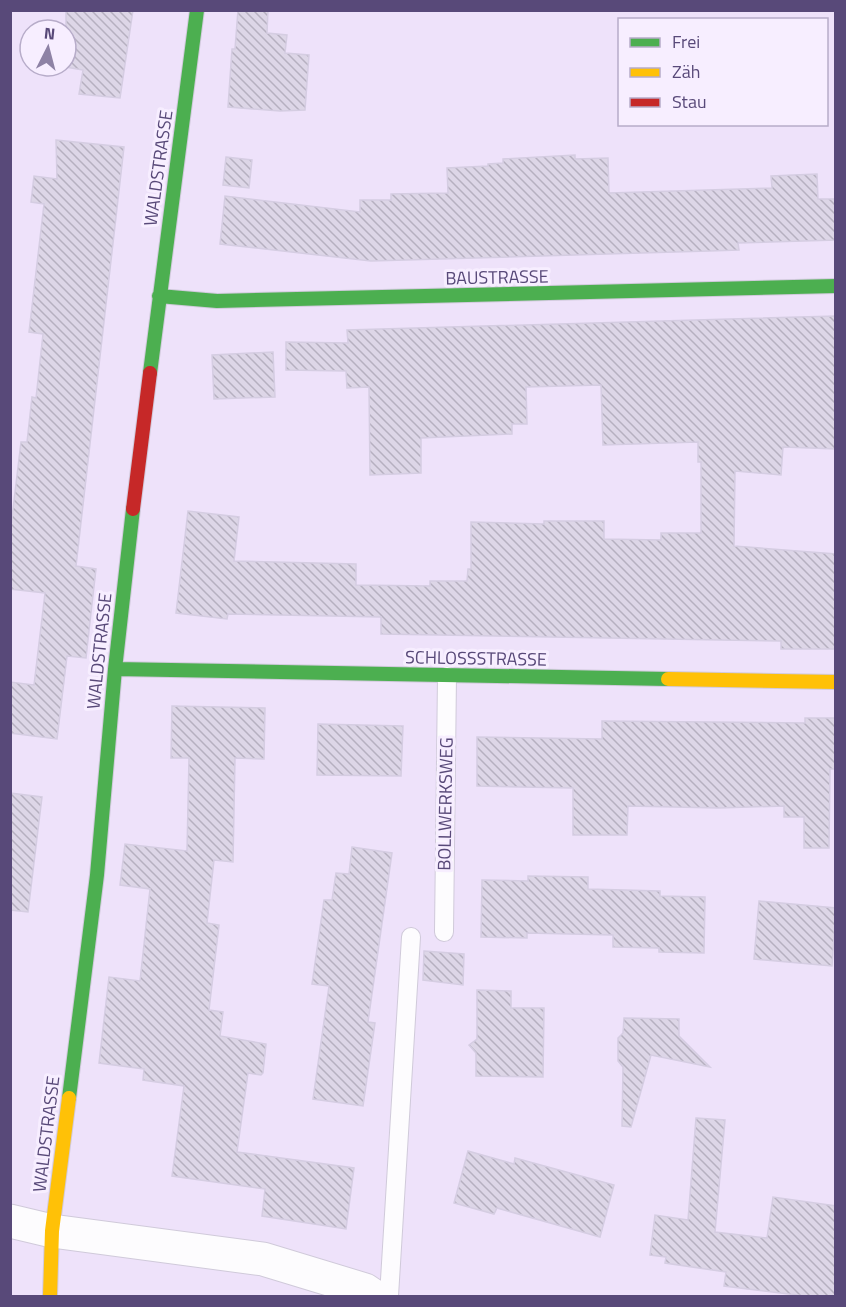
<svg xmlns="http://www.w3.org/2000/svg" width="846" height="1307" font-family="'Titillium Web',sans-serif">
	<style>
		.residential { fill: #eee2fa; fill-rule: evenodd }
		.building { fill: url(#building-back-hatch); stroke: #d5cde2; stroke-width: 1.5 }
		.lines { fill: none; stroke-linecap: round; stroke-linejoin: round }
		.lane-casing { stroke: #d0cada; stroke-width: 20 }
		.street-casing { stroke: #d0cada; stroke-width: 35 }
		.fast-casing { stroke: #d1cadc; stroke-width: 16 }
		.slow-casing { stroke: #d1cadc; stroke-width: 16 }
		.jam-casing { stroke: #d1cadc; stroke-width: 16 }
		.lane { stroke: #fdfcfe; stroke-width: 18 }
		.street { stroke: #fdfcfe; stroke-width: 33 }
		.fast { stroke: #4caf50; stroke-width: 14 }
		.slow { stroke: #ffc107; stroke-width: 14 }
		.jam { stroke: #c62828; stroke-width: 14 }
		.labels { text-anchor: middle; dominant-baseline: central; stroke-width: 6; stroke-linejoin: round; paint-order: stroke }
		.street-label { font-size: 18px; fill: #584979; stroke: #f7eeff }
	</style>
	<defs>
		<pattern id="building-back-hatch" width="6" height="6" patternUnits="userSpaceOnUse" patternTransform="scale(1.5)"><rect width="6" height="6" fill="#ddd6e7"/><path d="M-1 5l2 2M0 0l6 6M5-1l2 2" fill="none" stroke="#b6b0c0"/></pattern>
	</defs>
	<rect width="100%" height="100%" fill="#f2ecf8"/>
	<path class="residential" d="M11 11H835V1296H11ZM620 20H826V124H620ZM30 30H66V66H30Z"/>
	<path class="building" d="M66 10H133L120 98 79 94 83 70 66 67Z
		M238 10H268L267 33 287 35 285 53 309 55 305 110 280 111 228 107 232 49H235Z
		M56 140 124 147 76 566 96 569 91 613 86 658 67 656 57 739 10 733V682L34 685 45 593 10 589V534L21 442H27L32 397 36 398 43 334 29 332 44 204 31 202 34 176 57 179Z
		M575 155V159L608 158 609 193 772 188 771 176 817 174 818 199H836V240L738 243 739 250 709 251 371 261 220 244 225 196 360 212V200H391V194L448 193 447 168 488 166V164L503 163V159Z
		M226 157 252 160 249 188 223 185Z
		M836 316V449L783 447 781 475 735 471 734 546 836 554V649H781V641L381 634V617L228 614 227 619 176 613 188 511 239 517 234 561 356 564V585L430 586V581H467L468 569H471V522L544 524V521H604V539L661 540V533H701V462H698V442L603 445 601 385 526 387 527 424H512V434L421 438V473L370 475 369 387 347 388 346 371 286 370V342L348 343 347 330Z
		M273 352 275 397 214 399 212 355Z
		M172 706 265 708 264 759 235 758 233 862 214 860 207 923 219 925 209 1010 223 1012 220 1036 266 1044 263 1073 261 1075 248 1073 237 1152 354 1168 346 1229 262 1216 265 1189 172 1176 184 1086 143 1080 144 1069 99 1063 109 977 140 981 150 889 120 885 125 844 187 851 189 758H171Z
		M805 718H836V769H830L829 848H804V817H784V806L719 808 628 806 627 835H573V788L477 786V737L602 739V721L805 723Z
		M318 724 403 726 401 776 317 775Z
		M10 793 42 797 28 912 10 910Z
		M352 847 392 853 368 1022 375 1023 363 1106 313 1099 329 986 312 984 324 900H332L336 873 349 874Z
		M528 876 588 877V889L660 891V896L705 897 704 953 659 952V948L613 947V935L527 933V938L481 937 482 880 528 881Z
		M759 901 836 908 832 966 754 959Z
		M424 951 464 954 463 985 423 980Z
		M477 990 511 991V1008H544L543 1077 476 1076V1053L469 1045 477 1039Z
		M624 1018 679 1019V1036L710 1067 651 1055 631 1127 622 1126 623 1067 618 1061V1038L623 1033Z
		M696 1118 725 1120 715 1232 767 1238 773 1197 836 1206V1296H805L724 1286 726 1272 665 1263 666 1257 650 1255 655 1215 688 1220Z
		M468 1151 514 1164 515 1158 614 1185 600 1237 497 1208 494 1214 454 1203Z"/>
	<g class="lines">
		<g class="lane-casing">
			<path id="lane" d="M444 932 447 676
				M389 1296 411 937"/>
		</g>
		<g class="street-casing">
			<path id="street" d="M10 1221 52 1231 263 1259 365 1290 374 1296"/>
		</g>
		<g class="fast-casing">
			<path id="fast" d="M159 296 217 301 836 286
				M150 373 197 10
				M115 669 668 679
				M69 1098 97 875 115 669 133 509"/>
		</g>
		<g class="slow-casing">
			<path id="slow" d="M668 679 836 682
				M50 1296 52 1231 69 1098"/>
		</g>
		<g class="jam-casing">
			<path id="jam" d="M133 509 150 373"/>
		</g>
		<use href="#lane" class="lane"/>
		<use href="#street" class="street"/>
		<use href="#fast" class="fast"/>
		<use href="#slow" class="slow"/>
		<use href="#jam" class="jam"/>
	</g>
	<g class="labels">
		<g class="street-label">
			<text transform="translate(158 168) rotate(-82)">WALDSTRASSE</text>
			<text transform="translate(497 277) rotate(-1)">BAUSTRASSE</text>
			<text transform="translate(99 651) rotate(-84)">WALDSTRASSE</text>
			<text transform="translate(476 658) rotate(1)">SCHLOSSSTRASSE</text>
			<text transform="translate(445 804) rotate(-89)">BOLLWERKSWEG</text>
			<text transform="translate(46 1134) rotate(-83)">WALDSTRASSE</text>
		</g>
	</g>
	<rect width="846" height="1307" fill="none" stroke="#584979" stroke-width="24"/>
	<rect x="618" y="18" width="210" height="108" fill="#f7eeff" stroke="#b7acc9" stroke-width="1.5"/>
	<rect x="630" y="38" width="30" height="9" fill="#4caf50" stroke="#b7acc9" stroke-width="1.5"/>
	<text x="672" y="48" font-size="18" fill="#584979">Frei</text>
	<rect x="630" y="68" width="30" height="9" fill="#ffc107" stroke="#b7acc9" stroke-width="1.5"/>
	<text x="672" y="78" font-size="18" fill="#584979">Zäh</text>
	<rect x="630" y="98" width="30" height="9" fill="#c62828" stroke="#b7acc9" stroke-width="1.5"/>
	<text x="672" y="108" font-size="18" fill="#584979">Stau</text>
	<g transform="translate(48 48) rotate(6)"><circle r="28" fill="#f7eeff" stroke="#b7acc9" stroke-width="1.5"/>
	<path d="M0-4.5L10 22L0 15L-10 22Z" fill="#8e82a5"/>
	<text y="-9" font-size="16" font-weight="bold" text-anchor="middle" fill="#584979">N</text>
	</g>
</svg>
